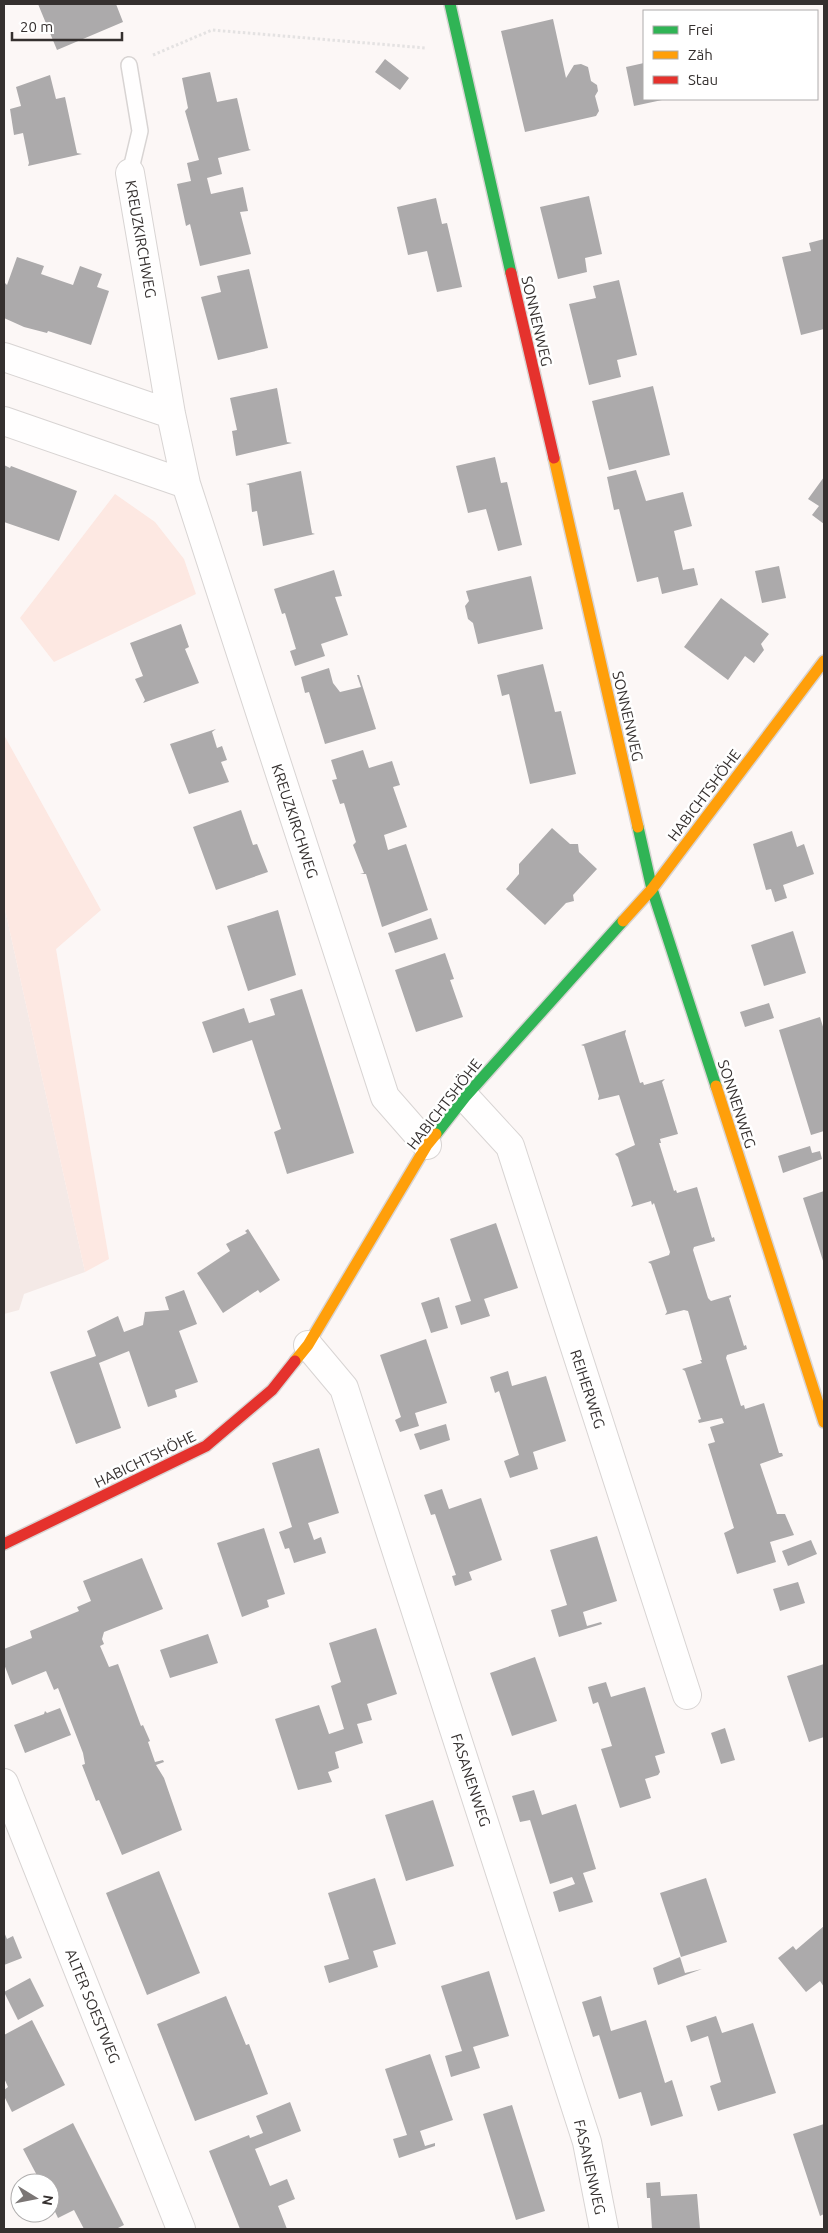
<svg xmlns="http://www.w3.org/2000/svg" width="828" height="2233" font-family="Ubuntu,sans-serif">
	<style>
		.built { fill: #f4e9e6 }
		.green { fill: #fde8e2 }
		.building { fill: #acaaab }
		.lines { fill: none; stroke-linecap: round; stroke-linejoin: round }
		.lane-casing { stroke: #d8d4d3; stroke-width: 18 }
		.street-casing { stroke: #d8d4d3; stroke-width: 30 }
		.fast-casing { stroke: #d8d4d3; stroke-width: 14 }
		.slow-casing { stroke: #d8d4d3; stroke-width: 14 }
		.jam-casing { stroke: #d8d4d3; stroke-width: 14 }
		.path { stroke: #e4e2e2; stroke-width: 3; stroke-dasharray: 2.5 2.5; stroke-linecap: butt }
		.lane { stroke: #fffefe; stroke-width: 15 }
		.street { stroke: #fffefe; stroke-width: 28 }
		.fast { stroke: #30b455; stroke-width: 11 }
		.slow { stroke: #ff9f0a; stroke-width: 11 }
		.jam { stroke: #e5322d; stroke-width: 11 }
		.labels { text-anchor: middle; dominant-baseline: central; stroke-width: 5; stroke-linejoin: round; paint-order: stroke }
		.street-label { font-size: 15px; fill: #35302f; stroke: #fff }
	</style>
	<rect width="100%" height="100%" fill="#fcf7f6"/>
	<path class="built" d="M4 905 85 1272 24 1294 19 1310 4 1314Z"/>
	<path class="green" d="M115 494 155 522 184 559 196 594 54 662 20 618Z
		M4 735 101 910 56 949 109 1259 85 1272 4 905Z"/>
	<path class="building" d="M38 4H116L123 22 57 50Z
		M553 19 566 78 574 65 581 64 588 67 591 81 597 85 598 91 595 96 599 111 596 116 525 132 501 31Z
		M385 59 409 78 400 90 375 72Z
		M644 63V99L662 100 634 106 626 67Z
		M210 72 217 102 237 98 249 149 251 150 218 158 222 174 207 178 211 194 243 187 248 211 240 212 251 254 200 266 190 224 186 226 177 184 191 181 187 163 199 160 185 111 188 108 182 78Z
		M50 75 56 99 65 97 77 153 82 154 28 166 29 163 23 133 14 135 10 109 21 106 16 87Z
		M589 196 602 254 585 258 587 272 558 279 540 207Z
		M436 198 442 224 447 223 462 287 437 292 427 251 408 255 397 207Z
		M824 239V329L801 335 782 257 811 251 809 243Z
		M17 257 44 266 41 274 73 285 80 266 102 274 97 287 109 291 91 345 48 331 47 333 24 327 4 318V287L5 283 7 285Z
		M249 269 268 348 218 360 201 297 221 292 217 276Z
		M619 280 637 355 617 360 621 377 589 385 569 304 596 298 593 286Z
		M653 386 670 455 609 470 592 401Z
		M277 388 287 442 292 443 236 456 232 431 237 430 230 398Z
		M495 457 501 483 507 482 522 545 498 551 486 509 468 513 456 466Z
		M4 465 10 468 11 466 77 491 59 541 4 522Z
		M636 470 646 501 683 492 692 526 674 531 683 570 694 568 698 585 662 594 658 577 637 582 619 509 614 510 607 477Z
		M301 471 312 533 315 534 263 546 257 511 252 512 249 485 246 484Z
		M824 477V524L812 515 819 506 808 499Z
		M779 566 786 598 762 603 755 571Z
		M334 570 342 596 335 597 348 635 321 644 325 656 295 666 290 651 296 649 285 613 282 614 274 589Z
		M531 576 543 629 478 644 473 623 468 619 465 606 469 601 466 591Z
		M721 598 769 634 761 644 764 650 754 663 745 656 728 680 684 647Z
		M181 624 189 647 185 649 199 683 143 703 145 700 135 679 143 676 130 643Z
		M543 664 555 712 561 711 576 774 530 784 509 694 502 696 497 675Z
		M329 668 333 683 340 692 361 687 357 675H359L376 729 325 744 309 692 305 693 301 677Z
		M216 729 212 732 217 748 222 746 227 760 221 762 229 782 189 794 170 744Z
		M363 750 369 768 392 761 400 785 393 787 407 827 384 835 388 850 406 844 428 910 382 927 366 874H360L364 873 353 845 356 842 344 803 340 804 332 780 337 779 331 760Z
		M241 810 253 845 257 844 268 872 216 890 193 827Z
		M552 828 570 844H578L579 852 597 869 573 895 574 901 566 903 545 925 506 889 519 874V864Z
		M792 831 797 847 804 844 814 874 783 885 787 898 775 902 771 889 766 890 753 844Z
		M278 910 296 975 248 991 227 926Z
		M431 918 438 939 395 953 388 933Z
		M793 931 806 973 764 986 751 945Z
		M445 953 454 979 450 980 463 1017 416 1032 395 970Z
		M302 989 354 1153 287 1174 274 1132 281 1129 252 1040 213 1053 202 1022 244 1008 249 1023 275 1015 270 999Z
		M769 1003 774 1018 745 1027 740 1012Z
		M820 1017 824 1030V1131L811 1135 779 1030Z
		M626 1030 625 1034 640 1083 643 1082 644 1085 665 1079 662 1082 678 1134 660 1139 661 1143H659L674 1191 676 1190 677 1193 697 1187 712 1238 714 1237 715 1241 694 1247 693 1250 708 1298 711 1301 731 1295V1297L729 1298 744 1346 746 1345 747 1349 727 1355 726 1358 741 1406 744 1405 745 1409 764 1403 779 1453H782L783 1456 760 1464 777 1514H785L794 1535 770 1542 776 1562 737 1574 724 1533 734 1528 708 1444 715 1442 710 1427 724 1423 722 1418 699 1423 698 1420 701 1419 685 1371 682 1369 702 1363 700 1360H702L688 1311 684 1310 665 1315 667 1312 651 1264 648 1262 669 1255 670 1252 654 1203 652 1205 651 1201 631 1207 633 1204 618 1157 615 1154 635 1145 619 1095 598 1100 599 1096 584 1046 581 1045Z
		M810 1146 812 1153 820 1151 822 1159 783 1173 778 1156Z
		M824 1191V1264L803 1198Z
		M496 1223 518 1288 484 1299 490 1316 461 1325 455 1306 471 1301 450 1239Z
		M248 1229 280 1280 260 1293 258 1290 223 1313 197 1273 230 1251 226 1244 247 1233 245 1231Z
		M184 1290 197 1324 179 1331 198 1382 175 1390 177 1397 148 1407 129 1351 99 1363 121 1428 76 1444 50 1372 96 1356 87 1331 118 1316 124 1332 143 1325 145 1312 169 1310 165 1297Z
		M439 1297 448 1328 431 1333 421 1303Z
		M426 1339 447 1403 415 1413 419 1426 400 1432 395 1420 401 1417 380 1355Z
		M508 1371 512 1386 546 1376 566 1441 533 1452 538 1469 510 1478 504 1461 519 1455 499 1391 495 1393 490 1377Z
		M446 1424 450 1440 420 1450 414 1434Z
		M319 1448 339 1513 308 1523 314 1540 321 1537 326 1553 294 1563 289 1548 285 1549 279 1532 292 1527 272 1463Z
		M442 1489 449 1509 481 1498 502 1560 469 1572 472 1580 455 1586 452 1576 456 1575 435 1514 431 1515 424 1495Z
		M264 1528 285 1594 267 1600 269 1607 242 1617 217 1543Z
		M597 1536 617 1601 583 1612 587 1626 601 1622 602 1624 559 1637 551 1610 567 1605 550 1550Z
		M811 1540 817 1554 788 1566 782 1551Z
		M142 1558 163 1609 104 1632 102 1639 104 1644 100 1646 109 1667 118 1664 141 1726 143 1725 150 1741 148 1742 155 1762 163 1760 164 1762 156 1765 164 1778 182 1830 122 1855 99 1800 96 1801 82 1765 85 1764 83 1753 58 1688 54 1690 46 1671 12 1685 4 1664V1649L32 1638 30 1631 79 1611 77 1607 91 1601 83 1581Z
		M798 1582 805 1603 780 1611 773 1589Z
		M376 1628 397 1694 367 1704 372 1720 357 1724 363 1743 335 1752 339 1768 328 1772 332 1782 298 1790 275 1719 319 1705 329 1734 344 1729 331 1686 341 1682 329 1643Z
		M208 1634 218 1663 170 1678 160 1650Z
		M535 1657 557 1721 512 1736 490 1673Z
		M824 1664V1737L809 1742 787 1676Z
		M606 1682 611 1697 645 1687 665 1753 655 1756 660 1772 658 1775 645 1779 651 1798 620 1808 601 1749 612 1746 598 1702 593 1704 588 1687Z
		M60 1708 71 1735 25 1753 14 1725 44 1714 45 1711 47 1713Z
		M725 1728 735 1760 721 1764 711 1733Z
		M534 1790 542 1815 576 1804 596 1869 583 1873 593 1902 559 1912 553 1892 575 1884 572 1877 550 1884 530 1820 520 1822 512 1796Z
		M433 1800 454 1866 406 1881 385 1815Z
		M159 1871 200 1973 147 1995 106 1893Z
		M375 1878 396 1944 373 1951 378 1967 329 1983 324 1966 349 1959 328 1893Z
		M706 1878 727 1942 681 1957 660 1893Z
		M824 1926V1987L820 1981 806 1992 778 1958 793 1946 796 1950Z
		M4 1932 7 1939 13 1936 22 1958 4 1965Z
		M680 1957 685 1973 702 1969 658 1985 653 1968Z
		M489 1971 509 2036 473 2047 480 2068 451 2077 445 2056 462 2051 441 1986Z
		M30 1978 44 2006 18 2020 4 1992Z
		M226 1996 246 2045 249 2044 268 2094 195 2121 157 2024Z
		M601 1996 611 2031 646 2020 665 2083 672 2080 683 2116 651 2126 641 2092 619 2099 599 2035 593 2037 582 2002Z
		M716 2016 722 2033 753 2023 776 2093 718 2111 710 2086 721 2082 708 2036 691 2042 686 2026Z
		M32 2020 65 2085 12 2112 4 2096V2090L8 2087 4 2078V2035Z
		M430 2054 453 2120 420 2131 425 2146 435 2143V2146L399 2158 393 2139 407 2135 385 2069Z
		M290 2102 301 2131 255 2149 270 2186 287 2179 295 2199 278 2206 287 2229H240L209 2151 249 2135 250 2138 263 2133 256 2116Z
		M512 2105 545 2211 516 2220 483 2114Z
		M73 2123 124 2225 116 2229H84L74 2210 58 2218 50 2201V2183H41L23 2149Z
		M824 2124V2214L820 2216 793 2134Z
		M660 2182 661 2196 697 2194 700 2229H652L650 2198H647L646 2183Z"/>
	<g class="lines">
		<g class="lane-casing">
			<path id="lane" d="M129 65 140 131 130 173"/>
		</g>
		<g class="street-casing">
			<path id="street" d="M130 173 171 414 186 484 385 1097 427 1145
				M4 357 171 414
				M4 421 186 484
				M465 1097 510 1146 687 1695
				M308 1345 344 1388 587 2142 604 2229
				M4 1783 181 2229"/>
		</g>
		<g class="fast-casing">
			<path id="fast" d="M450 4 511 273
				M638 827 652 889 716 1086
				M436 1134 465 1097 623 921"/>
		</g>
		<g class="slow-casing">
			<path id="slow" d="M554 458 638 827
				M623 921 652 889 824 661
				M716 1086 824 1422
				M295 1361 308 1345 427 1145 436 1134"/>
		</g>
		<g class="jam-casing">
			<path id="jam" d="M511 273 554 458
				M4 1544 206 1446 272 1390 295 1361"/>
		</g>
		<path class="path" d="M153 55 212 30 426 48"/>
		<use href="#lane" class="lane"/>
		<use href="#street" class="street"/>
		<use href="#fast" class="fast"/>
		<use href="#slow" class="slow"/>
		<use href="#jam" class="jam"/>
	</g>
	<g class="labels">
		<g class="street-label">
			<text transform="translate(141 239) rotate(80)">KREUZKIRCHWEG</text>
			<text transform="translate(537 321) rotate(77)">SONNENWEG</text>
			<text transform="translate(628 716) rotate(77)">SONNENWEG</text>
			<text transform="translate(704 795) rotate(-53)">HABICHTSHÖHE</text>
			<text transform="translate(295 821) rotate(72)">KREUZKIRCHWEG</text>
			<text transform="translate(444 1104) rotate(-52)">HABICHTSHÖHE</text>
			<text transform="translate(737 1104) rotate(72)">SONNENWEG</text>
			<text transform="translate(588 1389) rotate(72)">REIHERWEG</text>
			<text transform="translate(145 1459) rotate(-26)">HABICHTSHÖHE</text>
			<text transform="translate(471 1780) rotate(72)">FASANENWEG</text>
			<text transform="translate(93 2006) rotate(68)">ALTER SOESTWEG</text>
			<text transform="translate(590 2167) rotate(77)">FASANENWEG</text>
		</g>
	</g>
	<rect width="828" height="2233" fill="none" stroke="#35302f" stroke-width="10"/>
	<rect x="643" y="10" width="175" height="90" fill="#ffffff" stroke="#aeacac"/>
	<rect x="653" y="26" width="25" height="8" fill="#30b455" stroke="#aeacac"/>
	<text x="688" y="35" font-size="15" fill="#35302f">Frei</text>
	<rect x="653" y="51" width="25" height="8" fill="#ff9f0a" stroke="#aeacac"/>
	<text x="688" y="60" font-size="15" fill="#35302f">Zäh</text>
	<rect x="653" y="76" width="25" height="8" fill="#e5322d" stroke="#aeacac"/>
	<text x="688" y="85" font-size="15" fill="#35302f">Stau</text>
	<g transform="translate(35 2198) rotate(100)"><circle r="24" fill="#ffffff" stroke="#aeacac"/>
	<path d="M0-4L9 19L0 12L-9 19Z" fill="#7b7675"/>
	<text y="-8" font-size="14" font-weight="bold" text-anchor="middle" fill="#35302f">N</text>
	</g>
	<path d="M12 32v8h110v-8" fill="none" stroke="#35302f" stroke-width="2.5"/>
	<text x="20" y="32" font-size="15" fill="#35302f" stroke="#ffffff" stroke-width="4" paint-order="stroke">20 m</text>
</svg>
